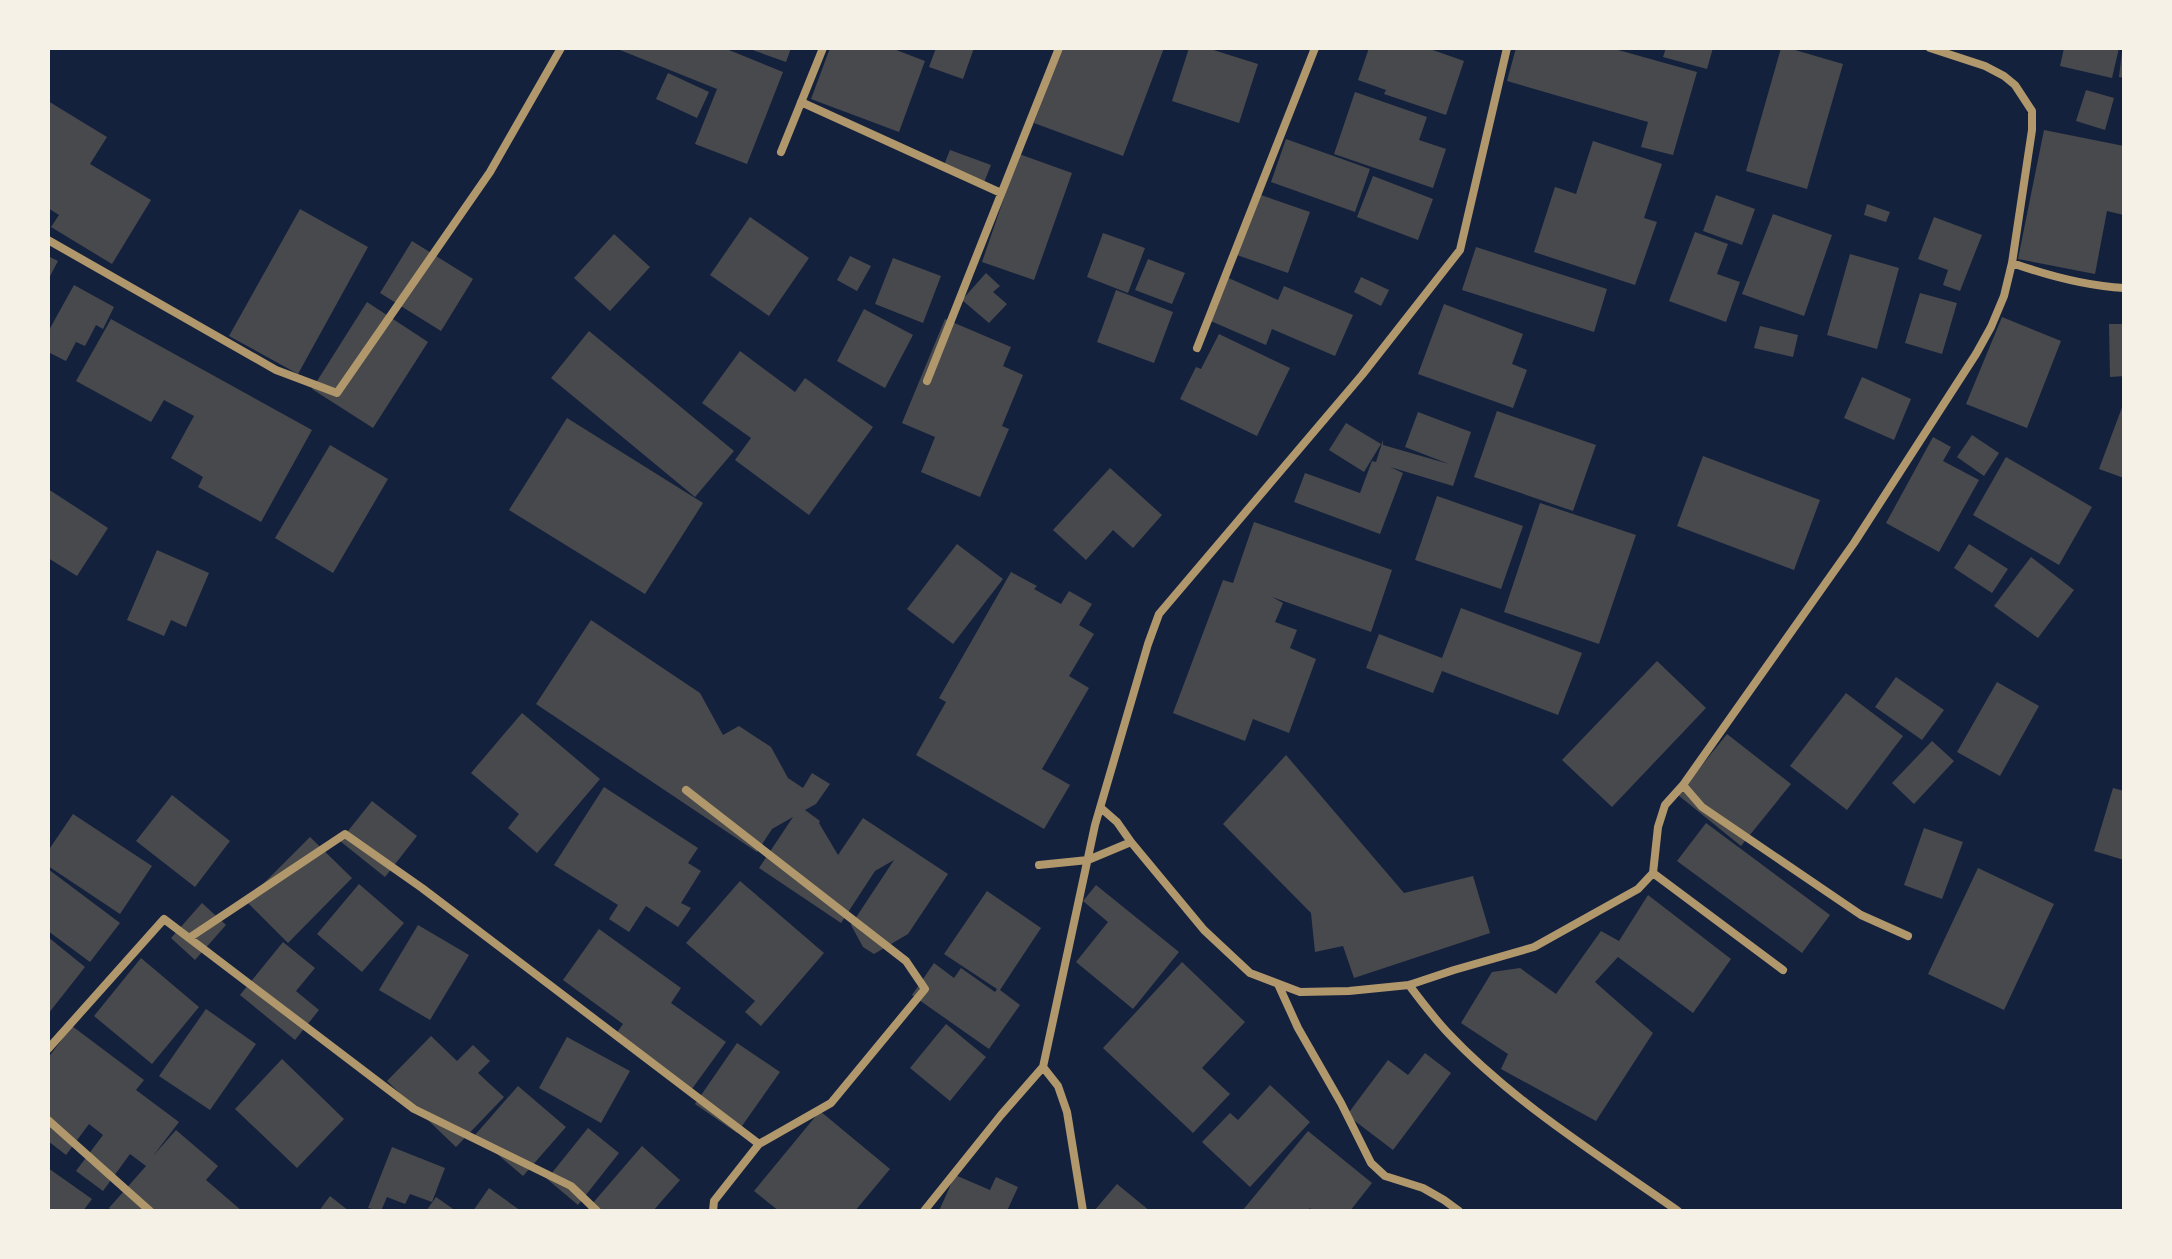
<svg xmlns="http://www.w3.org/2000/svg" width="2172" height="1259" font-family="Georgia,serif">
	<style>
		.building { fill: #48494c }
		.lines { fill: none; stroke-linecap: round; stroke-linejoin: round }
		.minor { stroke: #b1986c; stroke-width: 8 }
	</style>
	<rect width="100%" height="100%" fill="#14213d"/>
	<path class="building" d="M615 48H692L698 50 699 48H724L783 72 747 164 695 144 717 89Z
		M747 48H791L786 62Z
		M830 48H891L925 61 899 132 811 99Z
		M936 48H974L963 79 929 67Z
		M1062 48H1164L1123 156 1034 123Z
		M1189 48H1207L1258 64 1239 123 1172 101Z
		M1369 48H1427L1464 61 1446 115 1384 94 1386 90 1358 80Z
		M1516 48H1611L1697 72 1673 155 1641 147 1648 122 1507 81Z
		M1666 48H1713L1707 69 1663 57Z
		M1781 48H1788L1843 64 1807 189 1746 171Z
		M2064 48H2119L2112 78 2060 66Z
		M2122 52H2124V78L2119 77Z
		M668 73 709 92 697 118 656 99Z
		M2086 90 2114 98 2105 130 2076 121Z
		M1355 92 1427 117 1419 140 1446 149 1433 188 1334 154Z
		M48 101 107 137 90 164 151 200 112 264 51 227 59 215 48 208Z
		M2044 130 2124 146V215L2107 211 2095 274 2018 259Z
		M1286 139 1370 169 1355 212 1271 182Z
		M1593 141 1662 164 1644 218 1657 222 1635 285 1534 252 1555 187 1576 194Z
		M950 150 991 165 983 185 942 170Z
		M1019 154 1072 173 1034 280 982 262Z
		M1373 176 1433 199 1418 240 1357 217Z
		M1258 194 1310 212 1288 273 1237 255Z
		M1716 195 1755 209 1742 245 1703 231Z
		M1867 204 1890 212 1886 222 1864 215Z
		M300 209 368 247 298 374 229 336Z
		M1773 214 1832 235 1804 316 1742 294Z
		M750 217 809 258 769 316 710 275Z
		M1934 217 1982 235 1960 291 1943 285 1948 270 1918 259Z
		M1695 232 1728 244 1717 274 1740 282 1726 322 1669 301Z
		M1103 233 1145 248 1128 293 1087 277Z
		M614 234 650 267 610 311 574 278Z
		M412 241 473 279 441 331 380 293Z
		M1476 247 1607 289 1594 332 1462 290Z
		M1850 254 1899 268 1877 349 1827 335Z
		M48 256 58 261 48 280Z
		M850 256 871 266 857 291 837 280Z
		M893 258 941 276 923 323 875 304Z
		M1148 259 1185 273 1172 304 1135 290Z
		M986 273 1000 286 993 292 1007 304 989 323 962 300Z
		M1224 276 1278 300 1284 286 1353 315 1335 356 1272 329 1266 345 1206 319Z
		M1361 277 1389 290 1381 306 1354 292Z
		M74 285 114 307 103 329 96 325 85 346 76 342 66 361 48 352V332Z
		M1116 290 1173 312 1154 363 1097 342Z
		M1920 293 1957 303 1942 354 1905 343Z
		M367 302 428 342 373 428 312 389Z
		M1444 304 1523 334 1512 364 1527 370 1513 408 1418 374Z
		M864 309 913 335 885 388 837 361Z
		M2002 317 2061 341 2027 428 1966 404Z
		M111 319 312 430 261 522 198 487 203 477 171 458 194 416 164 400 151 422 76 381Z
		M945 319 1011 347 1003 366 1023 375 1002 426 1009 429 980 497 921 472 935 437 902 423Z
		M2109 324H2124V376L2110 377Z
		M1760 326 1798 335 1793 357 1754 348Z
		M589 331 734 451 695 497 551 378Z
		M1219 334 1290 368 1257 436 1180 399 1196 367 1201 369Z
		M740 351 795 392 805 378 873 427 809 515 735 460 751 438 702 403Z
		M1862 377 1911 399 1894 440 1844 418Z
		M2124 402V478L2099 469Z
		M1497 411 1596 445 1573 511 1474 477Z
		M1418 412 1471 432 1453 486 1390 467 1403 473 1380 534 1294 502 1305 473 1360 493 1372 461 1376 462 1383 440V445L1449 464 1405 447Z
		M567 418 703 503 645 594 509 510Z
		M1346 423 1381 444 1364 472 1329 450Z
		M1972 435 1999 453 1984 476 1957 457Z
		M1933 437 1951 447 1943 461 1979 480 1939 552 1886 523Z
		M330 445 388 479 333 573 275 538Z
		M1703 456 1820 500 1794 570 1677 526Z
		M2006 457 2092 507 2059 565 1973 515Z
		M1110 468 1162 515 1133 548 1113 530 1086 560 1053 530Z
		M48 489 108 528 77 576 48 558Z
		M1437 496 1523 526 1501 589 1415 560Z
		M1540 503 1636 535 1599 644 1504 612Z
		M1254 522 1392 570 1371 632 1272 597 1283 603 1275 622 1297 630 1290 648 1316 659 1289 733 1253 719 1245 741 1173 713 1223 580 1233 583Z
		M957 544 1003 579 953 644 907 609Z
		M1969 544 2008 569 1992 593 1954 568Z
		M157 550 209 573 186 627 171 620 164 636 127 620Z
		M2031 557 2074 590 2038 638 1994 606Z
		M1011 572 1037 586 1034 589 1061 604 1069 591 1092 604 1079 625 1094 634 1069 676 1089 688 1042 769 1070 785 1044 829 916 755 946 702 939 698Z
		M1461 608 1582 653 1558 715 1442 671 1433 693 1366 668 1379 634 1442 658Z
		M591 620 700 693 723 735 739 726 771 747 788 778 803 788 812 773 830 784 816 804 805 810 820 821 819 823 838 855 863 818 948 874 908 934 874 954 863 947 851 925 894 860 875 871 841 923 759 868 793 817 772 829 757 852 536 704Z
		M1657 661 1706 708 1612 807 1562 760Z
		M1896 677 1944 710 1922 740 1875 707Z
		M1997 682 2039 706 2000 776 1957 752Z
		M1846 693 1903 736 1847 810 1790 766Z
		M522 713 600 779 537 853 508 828 519 814 471 773Z
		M1727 734 1791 784 1741 846 1678 795Z
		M1932 741 1954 761 1914 804 1892 783Z
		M1286 755 1404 893 1473 876 1490 933 1354 978 1343 946 1315 952 1311 913 1223 824Z
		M604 787 698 848 688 863 701 871 681 903 691 908 678 927 646 906 629 932 609 919 618 905 554 865Z
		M2113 788 2124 791V860L2094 851Z
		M172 795 230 841 195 887 136 841Z
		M372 801 417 836 385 877 340 841Z
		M73 814 152 866 120 914 48 866V851Z
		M1706 823 1830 915 1802 953 1677 861Z
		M1924 828 1963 842 1942 899 1904 885Z
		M310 837 352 878 288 943 246 901Z
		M1978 868 2054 904 2004 1010 1928 974Z
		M48 869 120 923 90 962 48 931Z
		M740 881 824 953 761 1026 745 1012 755 1001 686 943Z
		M359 884 404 923 362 972 317 934Z
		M1096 885 1179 952 1133 1009 1076 962 1108 922 1083 901Z
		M987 891 1041 928 1000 990 1020 1005 989 1049 912 995 934 963 954 978 961 968 995 992 997 989 944 954Z
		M1648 895 1731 959 1693 1013 1618 957 1595 982 1653 1033 1596 1121 1501 1069 1508 1054 1461 1023 1492 972 1520 968 1556 994 1601 931 1619 941Z
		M202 903 226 925 195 960 171 938Z
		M418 925 469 955 430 1020 379 990Z
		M599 929 681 988 671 1003 726 1042 689 1093 613 1038 623 1024 563 980Z
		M48 937 85 967 48 1014Z
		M283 942 315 968 296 991 319 1010 295 1040 240 995Z
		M141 958 199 1007 152 1064 94 1016Z
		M1182 962 1245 1022 1202 1068 1230 1094 1193 1133 1103 1048Z
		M206 1009 256 1044 210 1110 159 1076Z
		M946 1024 986 1057 950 1101 910 1068Z
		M72 1026 144 1080 136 1090 179 1122 153 1156 176 1130 218 1166 206 1180 242 1211H113L109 1208 146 1166 130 1154 103 1191 76 1171 103 1135 89 1124 66 1155 48 1141V1058Z
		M431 1036 457 1061 473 1045 490 1061 478 1073 504 1097 456 1147 387 1081Z
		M567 1037 630 1071 601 1123 539 1088Z
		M737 1043 780 1072 737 1133 695 1104Z
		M1425 1053 1451 1073 1393 1150 1347 1115 1388 1060 1408 1075Z
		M282 1059 344 1119 297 1168 235 1109Z
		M1270 1085 1310 1122 1250 1187 1202 1142 1230 1113 1238 1120Z
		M518 1086 566 1127 523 1176 475 1135Z
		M820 1111 890 1169 855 1211H779L754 1191Z
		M588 1128 619 1153 578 1205 547 1179Z
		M1308 1131 1372 1183 1350 1211H1313L1310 1208 1308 1211H1242Z
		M642 1146 680 1180 653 1211H586Z
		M392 1147 445 1168 432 1202 410 1194 405 1204 387 1197 381 1211 368 1208Z
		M48 1168 92 1199 83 1211H48Z
		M955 1175 990 1190 996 1177 1018 1187 1007 1211H939Z
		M1117 1184 1150 1211H1094Z
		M489 1188 521 1211H473Z
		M330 1196 349 1211H319Z
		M436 1197 456 1211H426Z"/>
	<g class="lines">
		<path class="minor" d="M801 102 1001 193
			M781 152 823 48
			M48 240 276 370 337 393 490 172 561 48
			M2012 263C2049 276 2085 286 2124 288
			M1197 348 1315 48
			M927 381 1059 48
			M1683 785 1702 807 1861 915 1908 936
			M686 790 906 961 925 989 831 1103 759 1144
			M1101 808 1117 822 1131 842 1204 930 1250 973 1300 992 1349 991 1409 985 1454 970 1534 947 1638 889 1653 873 1658 827 1665 805 1683 785 1854 543 1976 354 1991 327 2004 296 2012 263 2032 130V111L2015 85 2004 76 1985 66 1930 48
			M1039 865 1088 860 1131 842
			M1653 873 1783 970
			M189 938 345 834 422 888 759 1144 714 1201 713 1211
			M1278 984 1298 1028 1341 1103 1371 1163 1385 1176 1423 1188 1444 1200 1459 1211
			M1409 985C1421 1001 1434 1018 1448 1033 1513 1102 1601 1157 1678 1211
			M48 1049 164 919 414 1109 571 1186 597 1211
			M1043 1067 1058 1086 1067 1112 1083 1211
			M48 1120 150 1211
			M924 1211 1001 1115 1043 1067 1095 825 1148 644 1159 614 1362 375 1460 250 1507 48"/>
	</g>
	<rect width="2172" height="1259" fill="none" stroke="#f6f1e7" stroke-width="100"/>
</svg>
